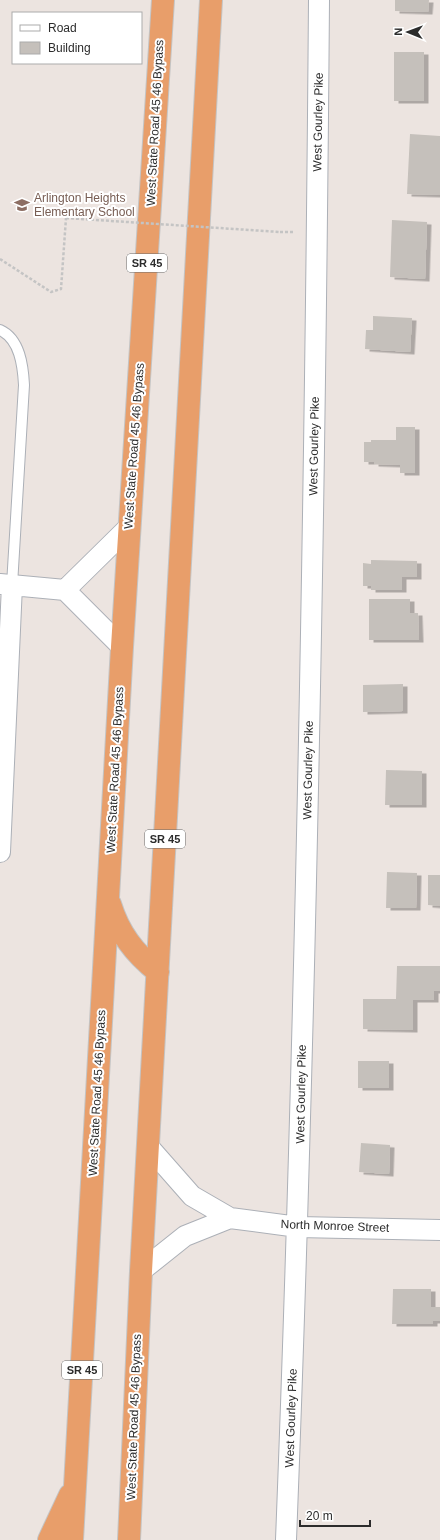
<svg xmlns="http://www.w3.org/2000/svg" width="440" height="1540" font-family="Helvetica,sans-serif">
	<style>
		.building { fill: #c5c0bb; filter: url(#shadow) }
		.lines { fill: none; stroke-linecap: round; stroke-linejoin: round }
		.service-casing { stroke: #acb0b7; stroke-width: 12 }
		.minor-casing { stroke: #acb0b7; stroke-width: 22 }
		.trunk-casing { stroke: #c4c4c4; stroke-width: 24 }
		.path { stroke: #c4c4c4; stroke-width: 2.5; stroke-dasharray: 3 2; stroke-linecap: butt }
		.service { stroke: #fff; stroke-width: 10 }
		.minor { stroke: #fff; stroke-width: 20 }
		.trunk { stroke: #e89e6a; stroke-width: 22 }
		.path-bridge { stroke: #c4c4c4; stroke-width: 2.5; stroke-dasharray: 3 2; stroke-linecap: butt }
		.labels { text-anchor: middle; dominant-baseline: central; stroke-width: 4; stroke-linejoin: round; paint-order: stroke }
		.shield { fill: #fff; stroke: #6b6b6b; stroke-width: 1 }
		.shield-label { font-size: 11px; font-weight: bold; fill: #2c2c2c }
		.street-label { font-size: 12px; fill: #2c2c2c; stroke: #fff }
		.education-label { font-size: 12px; fill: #785e54; stroke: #fff; text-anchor: start }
	</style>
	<defs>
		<filter id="shadow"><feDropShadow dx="4.5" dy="2.5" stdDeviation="0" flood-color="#0004"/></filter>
	</defs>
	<rect width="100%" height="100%" fill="#ece4e0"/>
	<path class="building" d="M395 0H429L428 12 395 11Z
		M394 52H424V101H394Z
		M410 134 440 136V195L407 194Z
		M392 220 427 222 425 279 390 277Z
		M373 316 412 318 410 352 365 349 366 330H373Z
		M396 427H415V473H400V465L374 464V462H364V442H371V440H396Z
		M371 560 417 561V577H402V590H371V586H363V563L371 564Z
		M369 599H410V613H418L419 640H369Z
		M403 684V711L363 712V685Z
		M386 770 422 771V805H385Z
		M387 872 417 873 416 908H386Z
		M428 875H440V906L428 905Z
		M397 966H440V991H434V1000H413V1030L363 1029V999H396Z
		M358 1061H389V1088H358Z
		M361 1143 390 1145 389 1174 359 1172Z
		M393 1289H431V1307H440V1321H433V1324H392Z"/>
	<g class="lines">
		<g class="service-casing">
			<path id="service" d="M0 330C20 339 23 366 24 385L12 585"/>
		</g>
		<g class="minor-casing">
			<path id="minor" d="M0 584 65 590 122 647
				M65 590 129 527
				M0 852 12 585
				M148 1146 192 1196 230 1218 298 1227 440 1230
				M141 1271 185 1236 230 1218
				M286 1540C306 1027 315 513 319 0"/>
		</g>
		<g class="trunk-casing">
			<path id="trunk" d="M110 904C119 933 134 953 158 972
				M49 1540 70 1495
				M72 1540 122 647 163 0
				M129 1540 141 1271 211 0"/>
		</g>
		<path class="path" d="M280 232H295
			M0 259 51 292 61 289 66 218"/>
		<use href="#service" class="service"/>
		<use href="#minor" class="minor"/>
		<use href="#trunk" class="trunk"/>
		<path class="path-bridge" d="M66 218 280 232"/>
	</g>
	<defs>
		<g id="school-bare" transform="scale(1.2)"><path d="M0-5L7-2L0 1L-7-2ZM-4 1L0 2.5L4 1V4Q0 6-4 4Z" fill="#8d6e63" stroke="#fff" stroke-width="2.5" paint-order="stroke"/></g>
	</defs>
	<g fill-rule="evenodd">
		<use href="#school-bare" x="22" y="205"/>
	</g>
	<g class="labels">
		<g class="shield">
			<rect x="127" y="254" width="40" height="18" rx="3"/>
			<rect x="145" y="830" width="40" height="18" rx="3"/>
			<rect x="62" y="1361" width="40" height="18" rx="3"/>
		</g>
		<g class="shield-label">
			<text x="147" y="263">SR 45</text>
			<text x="165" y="839">SR 45</text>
			<text x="82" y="1370">SR 45</text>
		</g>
		<g class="street-label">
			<text transform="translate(318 122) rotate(-89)">West Gourley Pike</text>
			<text transform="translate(155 123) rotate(-87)">West State Road 45 46 Bypass</text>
			<text transform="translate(134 446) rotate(-86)">West State Road 45 46 Bypass</text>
			<text transform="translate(314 446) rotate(-89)">West Gourley Pike</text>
			<text transform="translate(115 770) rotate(-87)">West State Road 45 46 Bypass</text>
			<text transform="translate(308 770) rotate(-89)">West Gourley Pike</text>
			<text transform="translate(97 1093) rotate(-87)">West State Road 45 46 Bypass</text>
			<text transform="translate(301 1094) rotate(-89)">West Gourley Pike</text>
			<text transform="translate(335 1226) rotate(2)">North Monroe Street</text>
			<text transform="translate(134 1417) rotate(-88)">West State Road 45 46 Bypass</text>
			<text transform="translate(291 1418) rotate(-88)">West Gourley Pike</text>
		</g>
		<g class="education-label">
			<text x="34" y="198">Arlington Heights<tspan x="34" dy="14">Elementary School</tspan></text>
		</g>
	</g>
	<rect x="12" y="12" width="130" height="52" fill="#ffffff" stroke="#ababab"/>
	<rect x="20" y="25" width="20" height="6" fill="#ffffff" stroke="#ababab"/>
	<text x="48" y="32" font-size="12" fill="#2c2c2c">Road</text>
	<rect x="20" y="42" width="20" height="12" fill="#c5c0bb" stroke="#ababab"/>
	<text x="48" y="52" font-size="12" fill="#2c2c2c">Building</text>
	<g transform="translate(408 32) rotate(271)" stroke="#ffffff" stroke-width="3" paint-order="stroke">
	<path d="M0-3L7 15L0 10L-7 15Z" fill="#2c2c2c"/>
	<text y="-6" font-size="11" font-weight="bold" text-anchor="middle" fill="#2c2c2c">N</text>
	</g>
	<path d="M300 1520v6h70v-6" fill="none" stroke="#2c2c2c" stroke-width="2"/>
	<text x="306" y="1520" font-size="12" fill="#2c2c2c" stroke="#ffffff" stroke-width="3" paint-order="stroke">20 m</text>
</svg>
